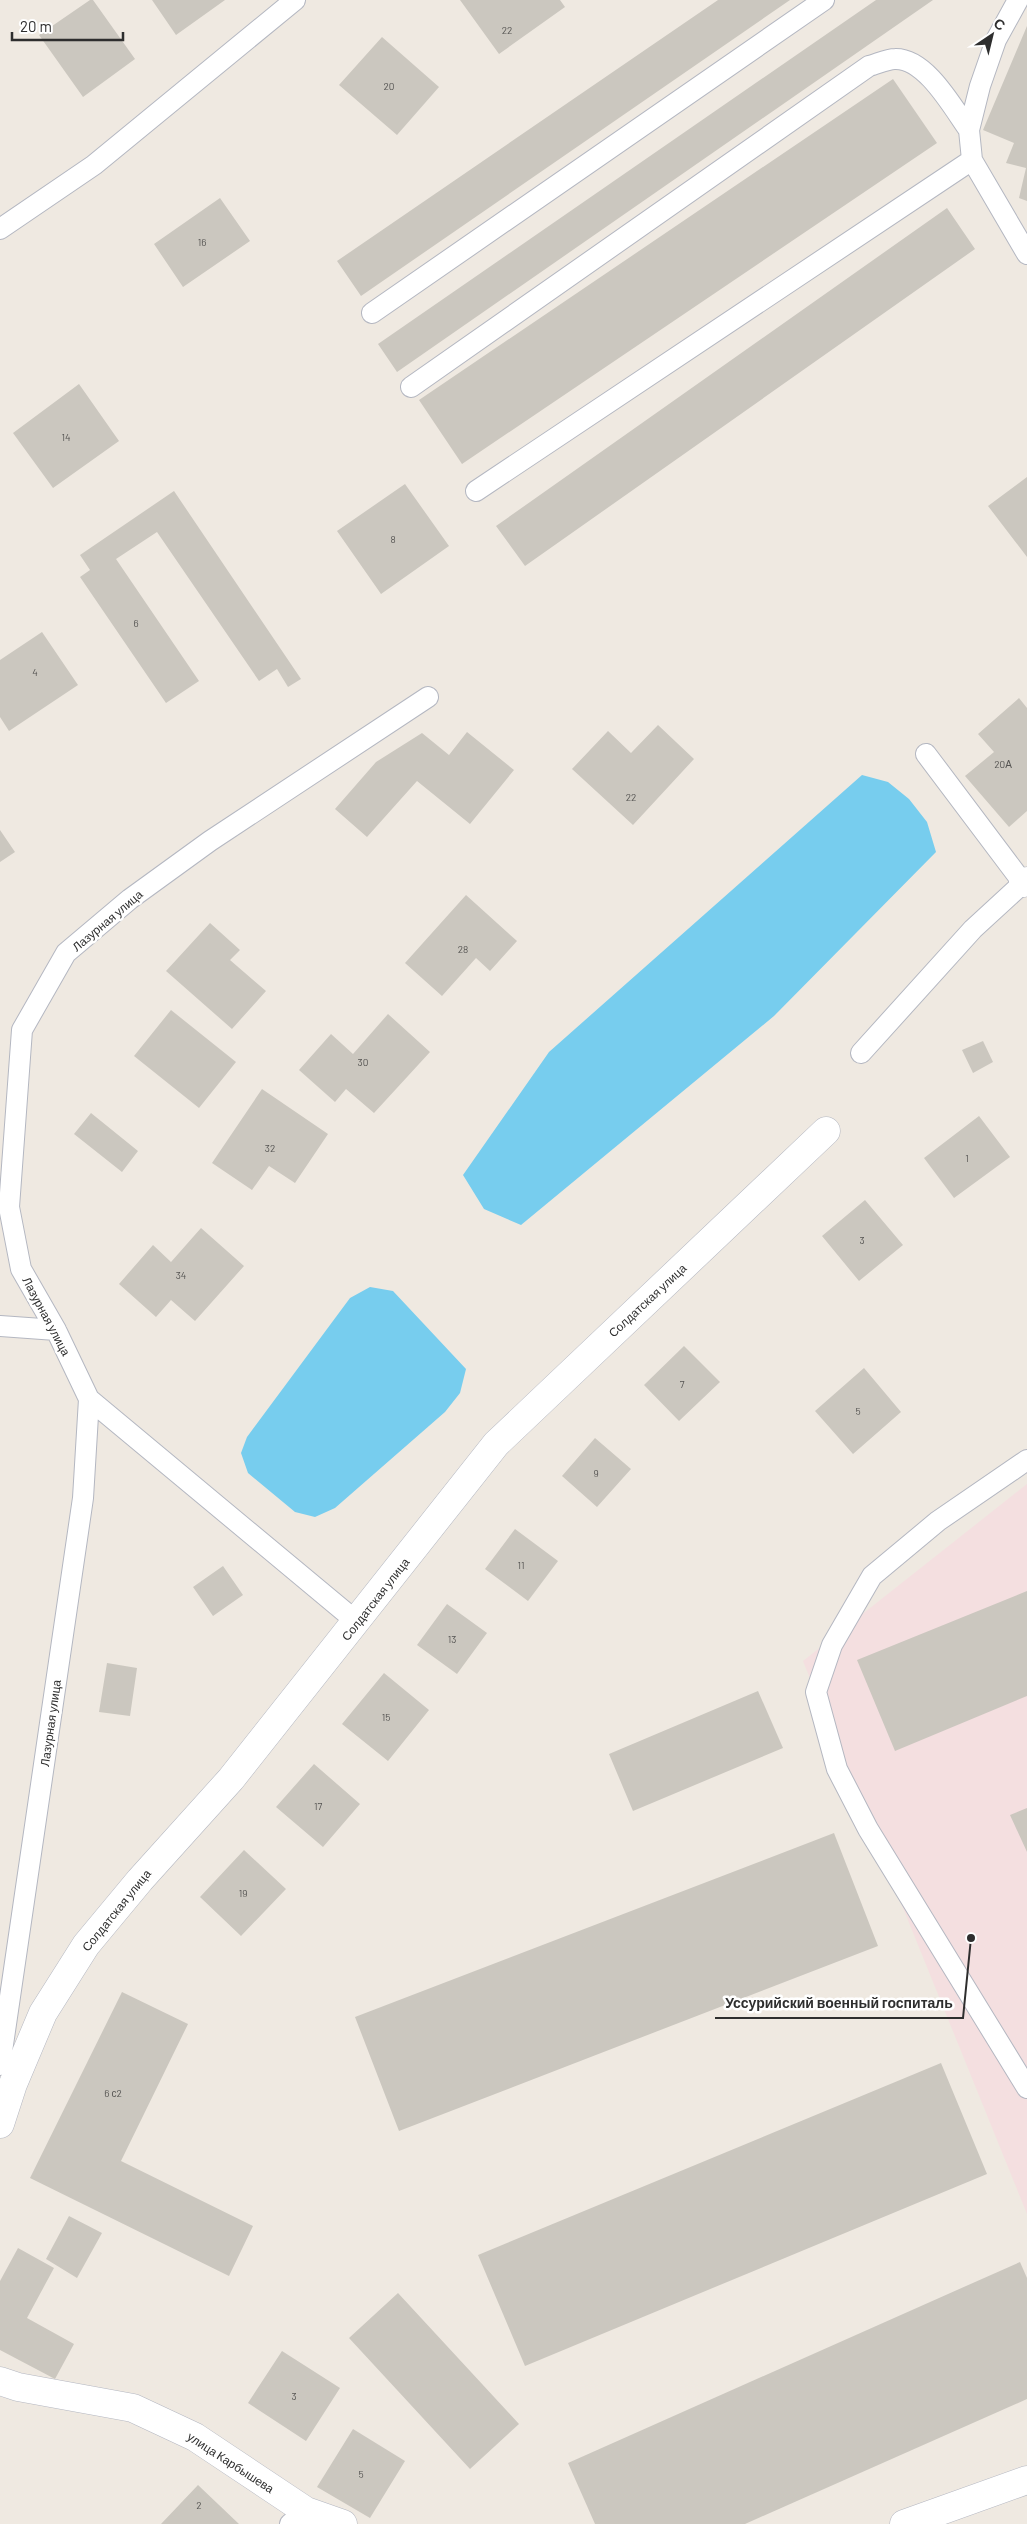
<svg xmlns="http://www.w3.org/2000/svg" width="1027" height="2524" font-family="Barlow,sans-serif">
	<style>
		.medical { fill: #f4dfe0 }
		.water { fill: #77cdee }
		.building { fill: #cbc7bf }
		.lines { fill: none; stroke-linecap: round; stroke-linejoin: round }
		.service-casing { stroke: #b4b7c1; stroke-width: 22 }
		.minor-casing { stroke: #b4b7c1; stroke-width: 29 }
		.tertiary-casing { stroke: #b4b7c1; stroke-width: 29 }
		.service { stroke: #fff; stroke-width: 20 }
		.minor { stroke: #fff; stroke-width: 28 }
		.tertiary { stroke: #fff; stroke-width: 28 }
		.labels { text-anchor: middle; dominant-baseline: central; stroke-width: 5; stroke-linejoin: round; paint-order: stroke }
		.number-label { font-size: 10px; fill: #555452 }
		.street-label { font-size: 12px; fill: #2e2e2e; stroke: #fff }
		.leader { fill: none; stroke: #2e2e2e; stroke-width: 2 }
		.callout-dot { fill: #2e2e2e; stroke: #fff; stroke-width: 2 }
		.callout-label { font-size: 14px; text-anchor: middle; font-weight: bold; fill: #2e2e2e; stroke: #fff; stroke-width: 5; stroke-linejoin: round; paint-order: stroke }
	</style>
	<rect width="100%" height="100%" fill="#efe9e1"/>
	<path class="medical" d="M1027 1484V2214L803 1661Z"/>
	<path class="water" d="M862 775 888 782 909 799 927 822 936 852 774 1016 521 1225 484 1209 463 1175 549 1052Z
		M370 1287 393 1291 466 1369 460 1393 445 1412 335 1508 315 1517 295 1512 248 1473 241 1453 247 1437 350 1298Z"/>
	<path class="building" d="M90 0H93L135 59 83 97 39 35Z
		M152 0H225L176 35Z
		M460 0H560L565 7 499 54Z
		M718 0H790L361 296 337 261Z
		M876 0H933L397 372 378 344Z
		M1027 26V201L1019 198 1026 168 1006 163 1014 143 983 130Z
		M382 37 439 87 397 135 339 85Z
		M893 79 937 143 462 464 419 400Z
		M220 198 250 241 183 287 154 244Z
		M947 208 975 249 525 566 496 526Z
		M79 384 119 441 53 488 13 433Z
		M1027 477V557L988 506Z
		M405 484 449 546 381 594 337 531Z
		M174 491 301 679 288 687 277 669 259 681 157 532 116 559 199 681 166 703 80 577 90 570 80 555Z
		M42 632 78 685 9 731 0 717V660Z
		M1019 698 1027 708V811L1009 827 965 776 994 752 978 734Z
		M658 725 694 759 633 825 572 769 608 731 631 753Z
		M467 732 514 770 470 824 417 781 367 837 335 809 376 762 422 733 449 755Z
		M0 830 15 852 0 862Z
		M466 895 517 941 490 971 476 958 442 996 405 963Z
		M210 923 240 950 230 960 266 991 232 1029 166 971Z
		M171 1010 236 1062 199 1108 134 1056Z
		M388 1014 430 1052 374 1113 346 1089 335 1102 299 1070 331 1034 353 1054Z
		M983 1041 993 1062 973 1073 962 1050Z
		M262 1089 328 1134 295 1183 269 1166 252 1190 212 1163Z
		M91 1113 138 1151 122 1172 74 1134Z
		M979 1116 1010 1157 954 1198 924 1158Z
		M865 1200 903 1245 859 1281 822 1236Z
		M201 1228 244 1266 195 1321 171 1300 156 1317 119 1284 153 1245 171 1262Z
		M684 1346 720 1382 679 1421 644 1385Z
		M864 1368 901 1412 853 1454 815 1411Z
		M595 1438 631 1469 597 1507 562 1476Z
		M515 1529 558 1561 528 1601 485 1569Z
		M223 1566 243 1595 213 1616 193 1587Z
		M1027 1591V1696L895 1751 857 1660Z
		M447 1604 487 1633 457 1674 417 1645Z
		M107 1663 137 1668 130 1716 99 1712Z
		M384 1673 429 1710 388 1761 342 1724Z
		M758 1691 783 1748 633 1811 609 1754Z
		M314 1764 360 1804 323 1847 276 1807Z
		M1027 1808V1852L1010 1815Z
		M834 1833 878 1946 399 2131 355 2017Z
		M244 1850 286 1889 241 1936 200 1897Z
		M122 1992 188 2024 121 2161 253 2226 229 2276 30 2178Z
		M941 2063 987 2174 525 2366 478 2255Z
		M69 2216 102 2233 77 2278 46 2259Z
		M18 2248 54 2268 27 2318 74 2344 55 2379 0 2350V2281Z
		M1020 2262 1027 2278V2399L745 2524H595L568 2463Z
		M398 2293 519 2424 470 2469 349 2338Z
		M282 2351 340 2388 306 2441 248 2403Z
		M353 2429 405 2461 370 2518 317 2487Z
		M198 2485 239 2524H161Z"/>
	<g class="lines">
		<g class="service-casing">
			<path id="service" d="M1018 0 996 40 980 86 969 130 972 160 1027 254
				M0 229 94 165 295 0
				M372 313 824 0
				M411 387 869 66C877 64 887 59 895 59 926 58 953 108 969 130
				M476 491 972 160
				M861 1053 973 929 1023 883 926 754
				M0 1326 56 1330
				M89 1399 357 1622
				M1027 1460 938 1521 872 1576 832 1645 816 1692 837 1769 868 1829 1027 2088
				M0 2065 83 1498 89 1399 56 1330 21 1269 9 1207 22 1030 66 953 130 899 210 841 428 697
				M290 2524 306 2511"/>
		</g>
		<g class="minor-casing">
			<path id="minor" d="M1023 883 1027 881
				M0 2124 13 2084 43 2013 86 1945 140 1880 231 1779 496 1444 826 1131
				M0 2381 18 2387 133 2408 195 2437 306 2511 343 2524"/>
		</g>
		<g class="tertiary-casing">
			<path id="tertiary" d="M904 2524 1027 2480"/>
		</g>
		<use href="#service" class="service"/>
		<use href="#minor" class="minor"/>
		<use href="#tertiary" class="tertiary"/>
	</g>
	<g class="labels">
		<g class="number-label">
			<text x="507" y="30">22</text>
			<text x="389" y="86">20</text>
			<text x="202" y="242">16</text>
			<text x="66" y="437">14</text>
			<text x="393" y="539">8</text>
			<text x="136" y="623">6</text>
			<text x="35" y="672">4</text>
			<text x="1003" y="764">20А</text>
			<text x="631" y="797">22</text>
			<text x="463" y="949">28</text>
			<text x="363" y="1062">30</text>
			<text x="270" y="1148">32</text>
			<text x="967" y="1158">1</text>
			<text x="862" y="1240">3</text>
			<text x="181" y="1275">34</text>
			<text x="682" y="1384">7</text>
			<text x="858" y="1411">5</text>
			<text x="596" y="1473">9</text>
			<text x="521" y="1565">11</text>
			<text x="452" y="1639">13</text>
			<text x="386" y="1717">15</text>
			<text x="318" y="1806">17</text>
			<text x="243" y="1893">19</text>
			<text x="113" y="2093">6 с2</text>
			<text x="294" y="2396">3</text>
			<text x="361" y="2474">5</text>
			<text x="199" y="2505">2</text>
		</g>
		<g class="street-label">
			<text transform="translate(107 920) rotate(-40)">Лазурная улица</text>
			<text transform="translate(647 1300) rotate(-43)">Солдатская улица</text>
			<text transform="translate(47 1316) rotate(62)">Лазурная улица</text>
			<text transform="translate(375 1599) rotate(-52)">Солдатская улица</text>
			<text transform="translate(50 1723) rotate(-82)">Лазурная улица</text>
			<text transform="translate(116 1910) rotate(-51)">Солдатская улица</text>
			<text transform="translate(231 2462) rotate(33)">улица Карбышева</text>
		</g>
	</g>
	<path class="leader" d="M971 1938L963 2018H715"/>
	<circle class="callout-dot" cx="971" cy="1938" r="5"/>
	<g class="callout-label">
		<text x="839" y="2008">Уссурийский военный госпиталь</text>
	</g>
	<g transform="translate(992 35) rotate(35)" stroke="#ffffff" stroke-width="4" paint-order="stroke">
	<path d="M0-4L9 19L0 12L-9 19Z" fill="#2e2e2e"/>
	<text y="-8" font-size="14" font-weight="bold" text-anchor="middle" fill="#2e2e2e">С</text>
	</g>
	<path d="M12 32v8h111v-8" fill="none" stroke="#2e2e2e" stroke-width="2.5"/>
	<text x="20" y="32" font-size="15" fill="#2e2e2e" stroke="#ffffff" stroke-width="4" paint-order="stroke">20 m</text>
</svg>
